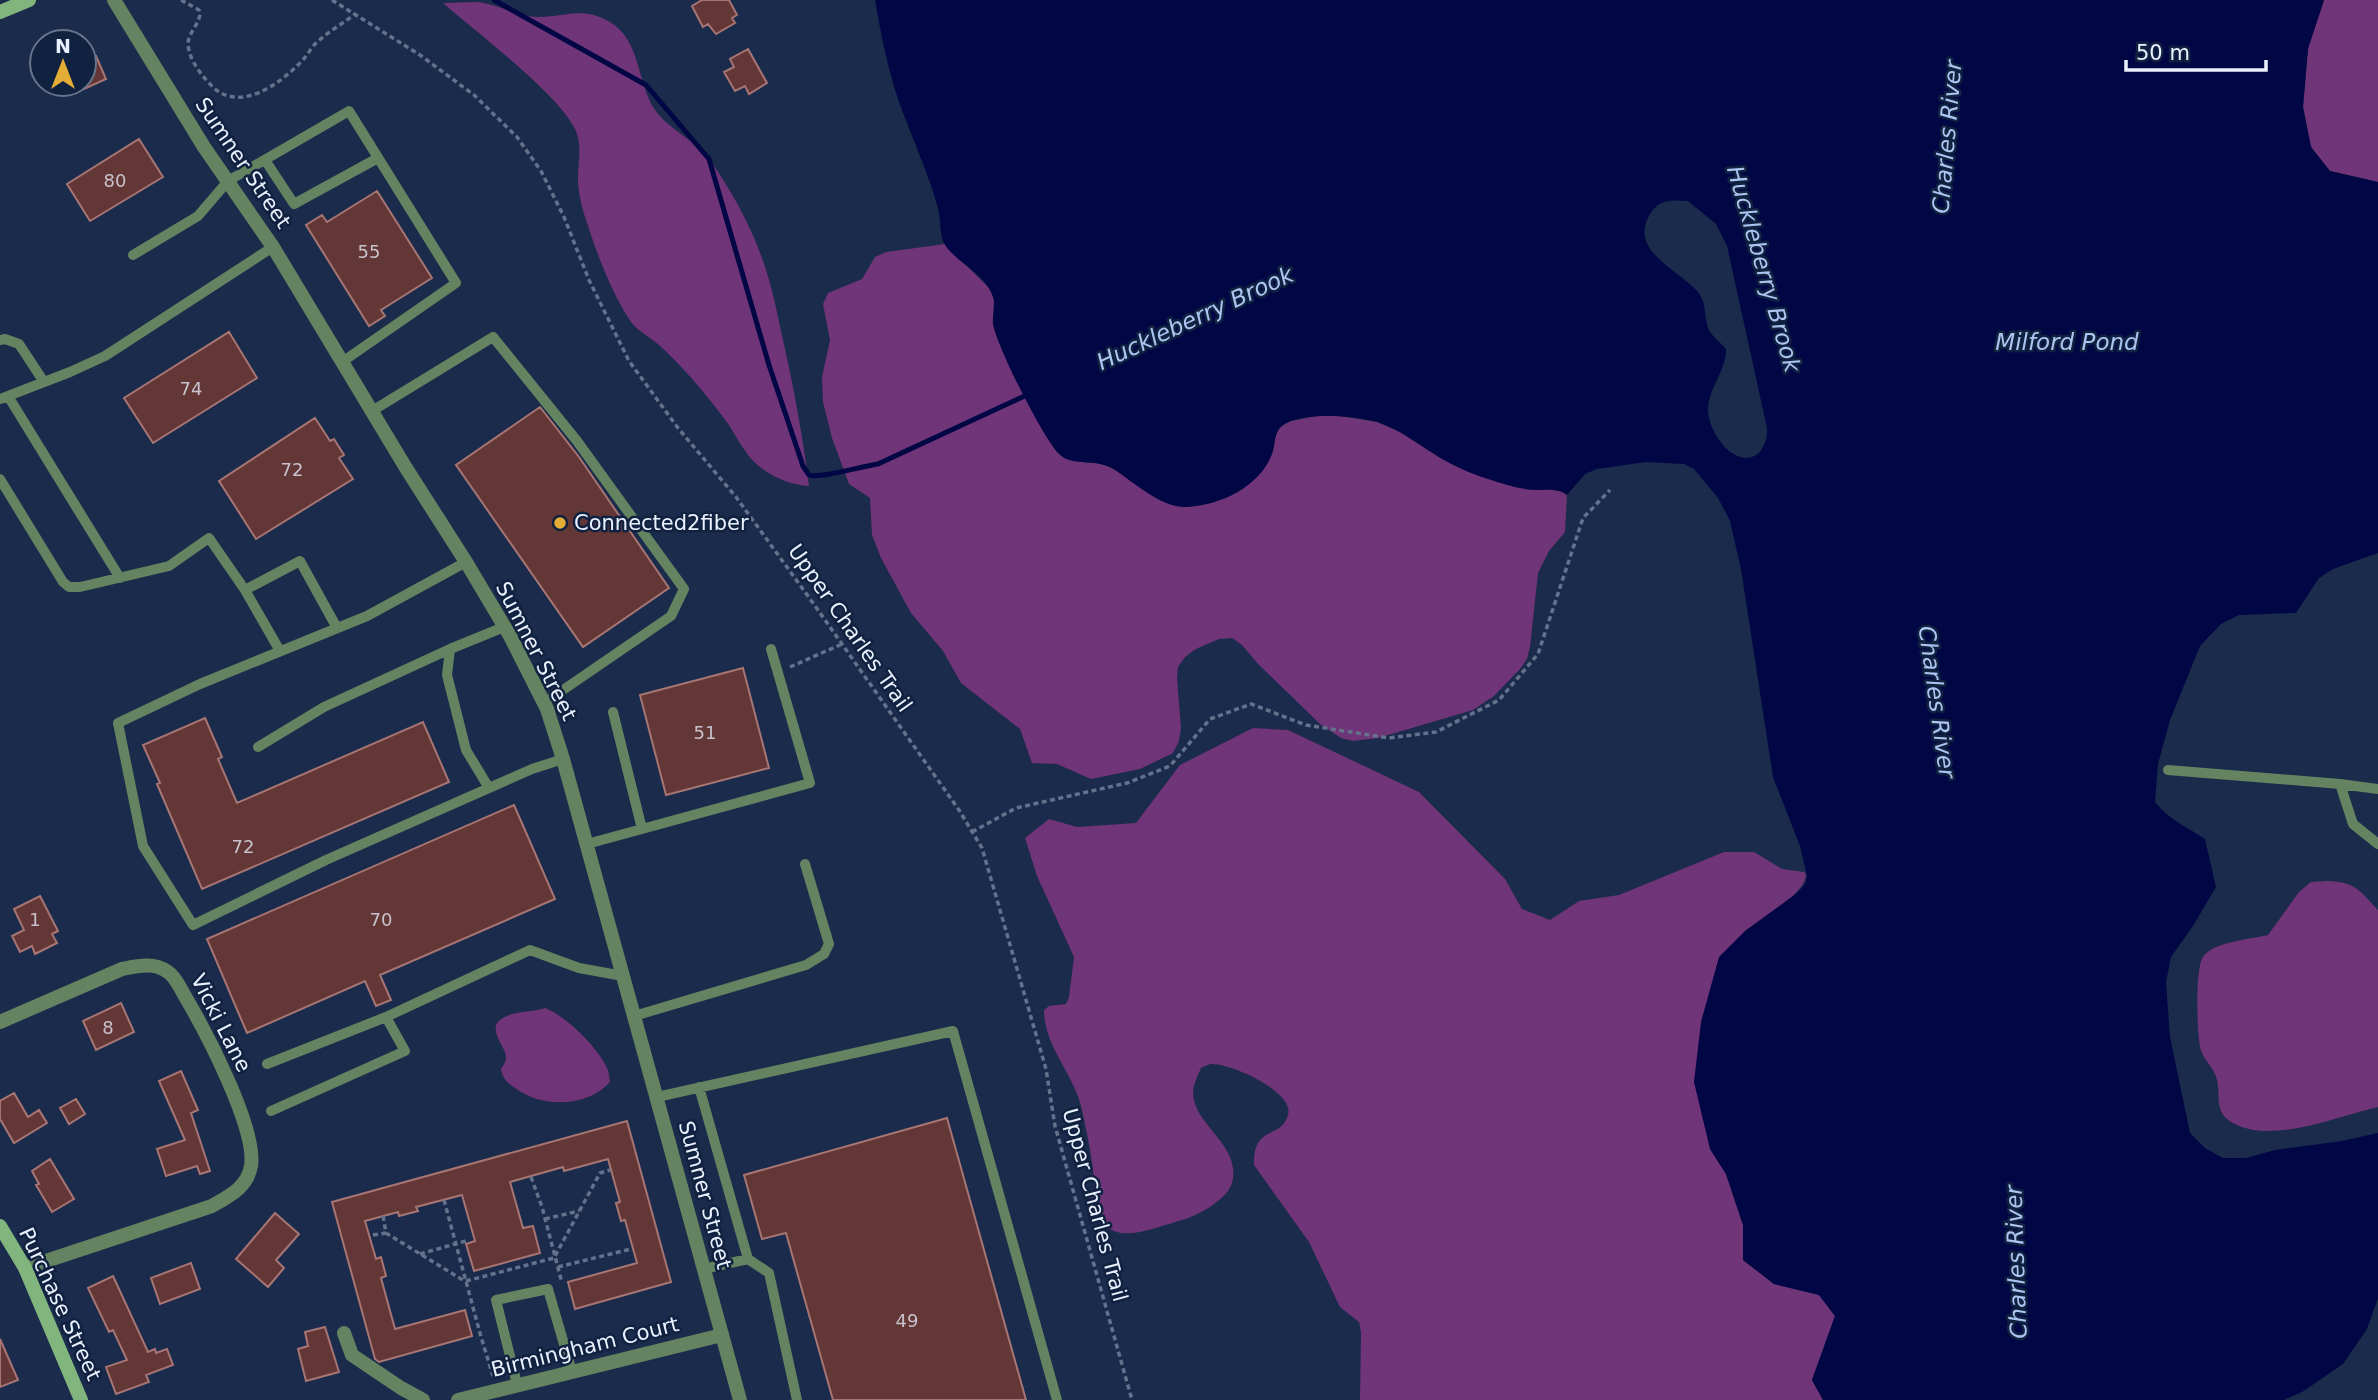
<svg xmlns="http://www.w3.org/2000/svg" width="2378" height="1400" font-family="'DejaVu Sans',sans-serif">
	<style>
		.green { fill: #703478 }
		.water { fill: #000744; fill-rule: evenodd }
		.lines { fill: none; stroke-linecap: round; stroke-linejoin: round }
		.stream { stroke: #000744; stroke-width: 5 }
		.building { fill: #633736; stroke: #a77573; stroke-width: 2 }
		.path { stroke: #65728b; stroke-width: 3.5; stroke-dasharray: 5 3.5; stroke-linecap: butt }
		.service { stroke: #648361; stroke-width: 10 }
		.minor { stroke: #648361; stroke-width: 14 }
		.tertiary { stroke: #648361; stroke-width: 14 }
		.secondary { stroke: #82b57d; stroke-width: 14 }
		.poi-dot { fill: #e4ad35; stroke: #112140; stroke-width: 2.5 }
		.labels { text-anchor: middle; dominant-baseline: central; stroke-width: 5; stroke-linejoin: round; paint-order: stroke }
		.number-label { font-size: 18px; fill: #c8c2cc }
		.street-label { font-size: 21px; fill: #eaf1fe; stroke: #112140 }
		.poi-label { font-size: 21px; fill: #eaf1fe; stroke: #112140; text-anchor: start }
		.water-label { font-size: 23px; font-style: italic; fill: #acc5f1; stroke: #112140 }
	</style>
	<rect width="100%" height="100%" fill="#1b2b4b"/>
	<path class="green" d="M2324 0H2378V182L2330 171 2311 147 2303 107 2308 48Z
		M477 2C497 4 520 17 539 17 567 17 582 6 610 22 641 40 637 84 655 110 670 131 696 140 710 160 731 190 750 224 762 258 772 285 777 313 783 340 794 389 803 437 809 486 791 485 775 478 760 467 745 456 737 436 726 421 707 395 683 367 659 345 650 337 639 332 631 322 611 292 597 254 586 220 582 208 578 192 578 179 578 164 582 146 576 131 561 96 475 31 443 3Z
		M945 244 989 288 994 298 993 324 1084 463C1110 460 1130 479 1150 494L1273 450 1275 437 1280 427 1291 421 1316 416H1340L1377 422 1400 432 1442 459 1535 490 1560 489 1567 495 1565 532 1549 551 1538 573 1530 647 1527 659 1520 669 1494 696 1473 710 1378 738 1353 741 1341 738 1320 724 1258 664 1242 645 1232 638 1219 639 1196 649 1185 657 1178 667 1177 678 1181 728 1179 741 1173 753 1140 769 1091 779 1057 764 1032 763 1020 729 961 683 943 651 911 613 881 558 872 535 870 498 849 484 832 438 823 402 822 377 830 340 823 304 828 293 862 279 875 257 886 252Z
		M1253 728 1288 730 1419 792 1505 879 1522 909 1550 920 1579 901 1619 895 1724 852H1754L1782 869 1804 872 1806 874C1806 894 1761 919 1745 931L1710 1149 1726 1174 1743 1225V1260L1774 1284 1819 1295 1835 1316 1812 1380 1823 1400H1360L1361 1332 1359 1322 1340 1307 1309 1242 1254 1165C1253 1124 1281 1140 1288 1115 1295 1092 1231 1063 1211 1064 1209 1064 1203 1067 1201 1068 1198 1075 1193 1085 1193 1093 1194 1126 1242 1145 1232 1183 1227 1200 1197 1216 1182 1220 1162 1225 1128 1241 1110 1229 1102 1224 1091 1213 1090 1204 1089 1198 1094 1190 1094 1183 1094 1166 1086 1128 1082 1110 1075 1075 1044 1047 1044 1010L1049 1006 1066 1004 1069 997 1074 957 1037 876 1025 838 1049 819 1077 827 1136 823 1180 765Z
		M2327 881C2356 882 2359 890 2378 910V1107C2338 1116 2276 1143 2237 1125 2213 1114 2221 1100 2217 1080 2215 1068 2202 1059 2200 1047 2197 1031 2195 969 2203 957 2212 942 2252 939 2268 935L2299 892 2311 882Z
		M545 1008C565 1015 597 1047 606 1066 609 1071 609 1077 610 1082 588 1107 544 1108 518 1090 509 1084 503 1080 501 1069 503 1066 505 1063 506 1059 508 1047 481 1026 507 1016 518 1011 533 1012 545 1008Z"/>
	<path class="water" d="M875 0H2324L2308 49 2303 107 2311 147 2330 171 2378 182V553L2333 569 2319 578 2296 613 2239 615 2221 624 2200 646 2170 720 2158 764 2155 802C2168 819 2187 827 2205 839L2216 887 2193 926 2171 957 2166 982 2170 1037 2190 1133 2205 1148 2223 1158H2246L2275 1150 2342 1141 2378 1133V1298L2367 1329 2343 1364 2302 1392 2284 1400H1823L1812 1380 1835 1316 1819 1295 1774 1284 1743 1260V1225L1726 1174 1710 1149 1694 1082 1701 1022 1719 957 1745 931 1797 893 1805 884 1807 876 1800 846 1773 777 1741 569 1730 521 1718 498 1694 469 1684 464 1646 462 1597 469 1585 474 1567 495C1555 486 1539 492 1525 489 1513 487 1500 483 1488 479 1472 474 1453 466 1439 457 1419 445 1400 429 1377 422 1362 418 1344 416 1329 416 1315 416 1299 417 1286 423 1274 430 1276 439 1273 451 1262 486 1221 505 1187 507 1161 508 1135 483 1115 470 1097 457 1073 468 1059 454 1043 438 997 347 993 324 992 315 996 305 993 297 986 274 957 263 945 245 939 236 941 219 938 208 927 168 908 130 895 90 886 60 880 30 875 0ZM1688 201 1716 224 1727 246 1767 428C1768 451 1751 468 1729 451 1720 444 1711 428 1709 418 1703 393 1727 372 1726 349 1721 343 1711 336 1708 328 1704 317 1707 303 1698 292 1678 269 1628 251 1650 214 1659 199 1672 200 1688 201Z"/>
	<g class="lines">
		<path class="stream" d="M494 0 646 85 709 159 769 365 803 466 809 475C819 479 863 466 878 464L1031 393"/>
	</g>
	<path class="building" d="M702 0H729L737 15 732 18 735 23 716 34 708 24 703 27 692 6Z
		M748 49 767 83 749 94 745 86 735 91 724 72 734 67 730 59Z
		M96 56 106 79 84 89V60Z
		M139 139 163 177 90 221 67 184Z
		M377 191 432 278 381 310 385 316 369 326 306 225 322 215 327 222Z
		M229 332 257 378 153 443 124 398Z
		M540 407 579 457 669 588 583 647 456 465Z
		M315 418 330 441 334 439 344 455 339 458 353 479 256 539 219 481Z
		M743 668 769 768 666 795 640 695Z
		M205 718 222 757 218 759 237 803 423 722 449 782 202 889 157 784 160 783 143 745Z
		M514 805 555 899 380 975 391 1000 376 1006 365 981 247 1033 207 939Z
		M40 896 58 931 52 934 57 943 35 954 32 946 20 952 12 936 24 930 14 909Z
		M121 1003 134 1032 96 1050 83 1021Z
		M181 1071 198 1110 191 1113 210 1171 200 1174 197 1166 166 1176 157 1149 185 1140 159 1081Z
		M14 1093 28 1117 39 1110 47 1123 14 1143 0 1119V1101Z
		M76 1099 85 1114 69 1124 60 1108Z
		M947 1118 1026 1400H833L786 1233 762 1239 744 1175Z
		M627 1121 671 1282 575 1309 568 1282 637 1263 625 1220 621 1221 616 1203 620 1202 608 1159 564 1171 563 1167 510 1182 523 1228 533 1226 540 1253 474 1271 466 1244 475 1241 462 1195 416 1207 418 1211 399 1216 398 1212 365 1221 376 1259 381 1257 386 1276 381 1278 395 1329 465 1310 472 1336 379 1362 375 1359 332 1202Z
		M50 1159 74 1199 52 1212 36 1185 39 1184 32 1171Z
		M275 1213 299 1234 276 1260 284 1268 268 1287 236 1259Z
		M191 1263 200 1289 160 1304 151 1278Z
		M113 1276 148 1352 155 1349 156 1353 167 1349 173 1365 146 1375 149 1382 116 1394 106 1367 127 1360 113 1330 109 1332 88 1288Z
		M325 1327 339 1372 306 1381 298 1349 308 1346 305 1332Z
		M0 1339 18 1380 0 1387Z"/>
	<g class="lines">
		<path class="path" d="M181 0 199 10 200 14C199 23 192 30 189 38 184 55 203 78 215 89 242 111 279 84 299 64 306 58 310 49 316 43 328 32 342 24 355 14
			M332 0 420 55 474 95 517 137 541 171 564 217 589 280 629 361 678 428 736 497 813 603 959 810 982 848 1046 1069 1055 1126 1132 1400
			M790 667 842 644
			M972 832 1016 808 1127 783 1170 766 1210 719 1251 704 1306 725 1389 738 1436 732 1499 700 1538 654 1583 518 1610 490
			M531 1177 542 1207 562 1283
			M444 1200 481 1337 493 1376
			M383 1216 386 1233 466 1282
			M545 1219 579 1211
			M373 1235 386 1233
			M420 1254 469 1240
			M558 1267 631 1249
			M466 1281 554 1258 600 1173 610 1170"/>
		<path class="service" d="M265 160 294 204 378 158
			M133 255 198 216 228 181 349 111 456 283 342 362
			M0 340 5 339 19 344 44 382
			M8 396 120 578
			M0 399 70 372 105 356 273 247
			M372 411 493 337 577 441 684 589 671 616 544 703
			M0 479 63 582 69 587H80L169 566 209 538 245 590 300 561 337 628
			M466 562 367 616 200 684 118 723 143 846 193 925 326 860 532 769 563 759
			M245 590 280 651
			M613 712 642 829
			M258 747 324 707 450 649
			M2168 770 2340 784
			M489 788 466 750 447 675 450 649 504 627
			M2378 789 2340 784 2353 824 2378 844
			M587 844 810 783 771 649
			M634 1016 806 965 824 954 829 944 805 864
			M267 1064 386 1017
			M699 1087 748 1259 704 1269
			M657 1097 953 1031 1057 1400
			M271 1111 405 1051 386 1017 530 950 579 968 623 976
			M748 1259 769 1273 797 1400
			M517 1384 496 1300 548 1289 572 1372"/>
		<path class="minor" d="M0 1022 122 969C138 966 154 962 168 972 176 977 181 990 186 998 206 1032 257 1129 251 1166 247 1188 229 1196 212 1206L25 1268
			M344 1333 352 1355 401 1388 423 1400
			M458 1400 722 1335"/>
		<path class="tertiary" d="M114 0 204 147 273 247 406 468 466 562 510 636 547 709 563 759 740 1400"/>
		<path class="secondary" d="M0 12 29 0
			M0 1226 25 1268 81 1400"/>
	</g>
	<circle class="poi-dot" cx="560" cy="523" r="7"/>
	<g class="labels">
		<g class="number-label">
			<text x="115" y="180">80</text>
			<text x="369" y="251">55</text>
			<text x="191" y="388">74</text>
			<text x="292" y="469">72</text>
			<text x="705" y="732">51</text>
			<text x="243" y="846">72</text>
			<text x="35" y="919">1</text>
			<text x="381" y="919">70</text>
			<text x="108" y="1027">8</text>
			<text x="907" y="1320">49</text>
		</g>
		<g class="street-label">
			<text transform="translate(243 163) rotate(56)">Sumner Street</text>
			<text transform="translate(850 628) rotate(55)">Upper Charles Trail</text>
			<text transform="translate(536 651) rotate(63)">Sumner Street</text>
			<text transform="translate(221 1023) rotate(63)">Vicki Lane</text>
			<text transform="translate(705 1195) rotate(75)">Sumner Street</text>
			<text transform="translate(1095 1205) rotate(75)">Upper Charles Trail</text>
			<text transform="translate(60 1304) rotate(65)">Purchase Street</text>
			<text transform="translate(585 1347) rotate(-14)">Birmingham Court</text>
		</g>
		<g class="poi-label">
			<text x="574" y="523">Connected2fiber</text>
		</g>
		<g class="water-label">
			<text transform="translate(1947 137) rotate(-85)">Charles River</text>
			<text transform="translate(1764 269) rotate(74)">Huckleberry Brook</text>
			<text transform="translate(1195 318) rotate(-25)">Huckleberry Brook</text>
			<text x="2067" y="342">Milford Pond</text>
			<text transform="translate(1937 702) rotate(82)">Charles River</text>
			<text transform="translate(2016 1262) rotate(-92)">Charles River</text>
		</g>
	</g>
	<g transform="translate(63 63)"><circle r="33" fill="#112140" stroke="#68748c" stroke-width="2"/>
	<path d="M0-5L12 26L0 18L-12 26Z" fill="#e4ad35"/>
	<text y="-10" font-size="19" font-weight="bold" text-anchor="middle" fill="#eaf1fe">N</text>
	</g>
	<path d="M2126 60v10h140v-10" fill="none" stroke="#eaf1fe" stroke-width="3.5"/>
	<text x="2136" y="60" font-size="21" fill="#eaf1fe" stroke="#112140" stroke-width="5" paint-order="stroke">50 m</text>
</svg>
